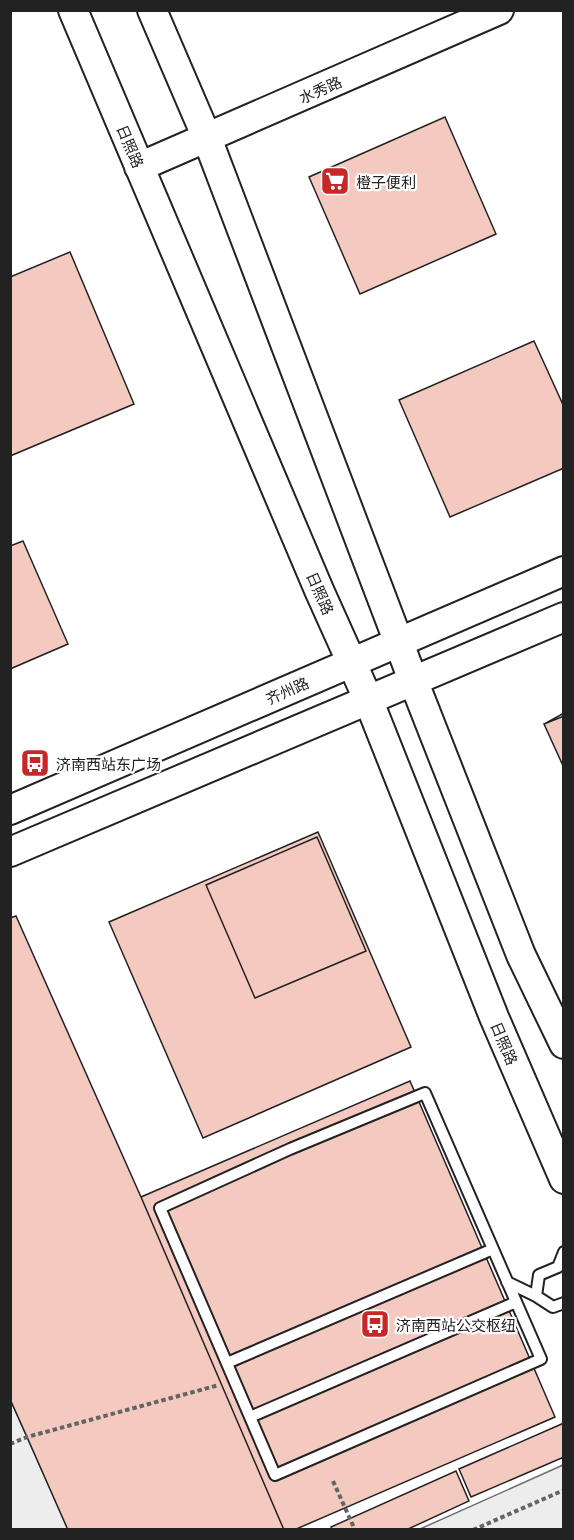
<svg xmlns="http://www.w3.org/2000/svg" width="574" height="1540" font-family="Literata,'Noto Sans SC',serif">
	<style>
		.parking { fill: #ededed; stroke: #6f6f6f; stroke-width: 1.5 }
		.building { fill: #f3c9c0; stroke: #222; stroke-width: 1.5 }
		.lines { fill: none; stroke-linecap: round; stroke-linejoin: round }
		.lane-casing { stroke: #222; stroke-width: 14 }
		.secondary-casing { stroke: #222; stroke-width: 32 }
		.path { stroke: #646464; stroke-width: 4; stroke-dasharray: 4.5 3; stroke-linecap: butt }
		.lane { stroke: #fff; stroke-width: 10 }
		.secondary { stroke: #fff; stroke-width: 28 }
		.labels { text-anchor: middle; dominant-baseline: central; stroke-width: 4.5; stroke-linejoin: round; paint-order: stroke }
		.street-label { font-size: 15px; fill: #222; stroke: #fff }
		.poi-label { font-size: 15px; fill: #222; stroke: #fff; text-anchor: start }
	</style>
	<rect width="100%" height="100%" fill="#fff"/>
	<path class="parking" d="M10 1399 27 1437 68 1529H11Z
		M563 1465V1529H420Z"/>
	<path class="building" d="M445 117 496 234 360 294 309 177Z
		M70 252 134 404 10 456V277Z
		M534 341 564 407V468L450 517 399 400Z
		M23 541 68 644 10 669V546Z
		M564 713V768L544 724Z
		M564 716V768L544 724Z
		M318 832 411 1047 203 1138 109 922Z
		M317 837 366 951 255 998 206 885Z
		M16 916 141 1197 284 1530H68L27 1437 10 1399V918Z
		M410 1081 555 1417 294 1530H284L141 1197Z
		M564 1423V1457L471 1497 459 1469Z
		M456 1471 469 1501 406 1530H332L331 1527Z"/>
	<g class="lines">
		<g class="lane-casing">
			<path id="lane" d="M507 1282 536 1296 553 1307 564 1303
				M536 1296 539 1275 558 1267 564 1252
				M227 1363 493 1249 541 1359 275 1475 160 1208 290 1149 425 1093 493 1249
				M250 1417 516 1302"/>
		</g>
		<g class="secondary-casing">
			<path id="secondary" d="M73 10 319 590 368 699 494 1017 564 1179
				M152 10 207 138 413 680 521 955 564 1044
				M139 167 499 10
				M10 810 564 571
				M10 852 564 617"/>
		</g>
		<path class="path" d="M10 1444 27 1437 219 1385
			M333 1481 355 1530
			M473 1530 564 1490"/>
		<use href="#lane" class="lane"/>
		<use href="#secondary" class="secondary"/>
	</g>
	<defs>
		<g id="supermarket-square" transform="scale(1.5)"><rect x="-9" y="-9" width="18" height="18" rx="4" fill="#c62828" stroke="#fff"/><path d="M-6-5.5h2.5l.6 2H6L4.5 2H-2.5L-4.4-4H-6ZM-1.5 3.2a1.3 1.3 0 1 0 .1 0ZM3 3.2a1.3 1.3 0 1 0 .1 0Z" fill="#fff"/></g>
		<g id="bus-square" transform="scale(1.5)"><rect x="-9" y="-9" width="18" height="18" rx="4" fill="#c62828" stroke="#fff"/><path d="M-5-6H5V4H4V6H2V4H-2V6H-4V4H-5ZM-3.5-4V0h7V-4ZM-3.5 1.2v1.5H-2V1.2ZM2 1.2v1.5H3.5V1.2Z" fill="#fff"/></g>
	</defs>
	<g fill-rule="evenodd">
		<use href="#supermarket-square" x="335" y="181"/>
		<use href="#bus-square" x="35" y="763"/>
		<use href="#bus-square" x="375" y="1324"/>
	</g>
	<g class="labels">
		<g class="street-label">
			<text transform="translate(320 89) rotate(-24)">水秀路</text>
			<text transform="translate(131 146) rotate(67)">日照路</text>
			<text transform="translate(321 593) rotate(66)">日照路</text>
			<text transform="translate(287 690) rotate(-24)">齐州路</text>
			<text transform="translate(505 1043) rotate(67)">日照路</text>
		</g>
		<g class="poi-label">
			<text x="356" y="181">橙子便利</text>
			<text x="56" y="763">济南西站东广场</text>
			<text x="396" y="1324">济南西站公交枢纽</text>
		</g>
	</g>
	<rect width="574" height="1540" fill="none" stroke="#222222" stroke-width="24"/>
</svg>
